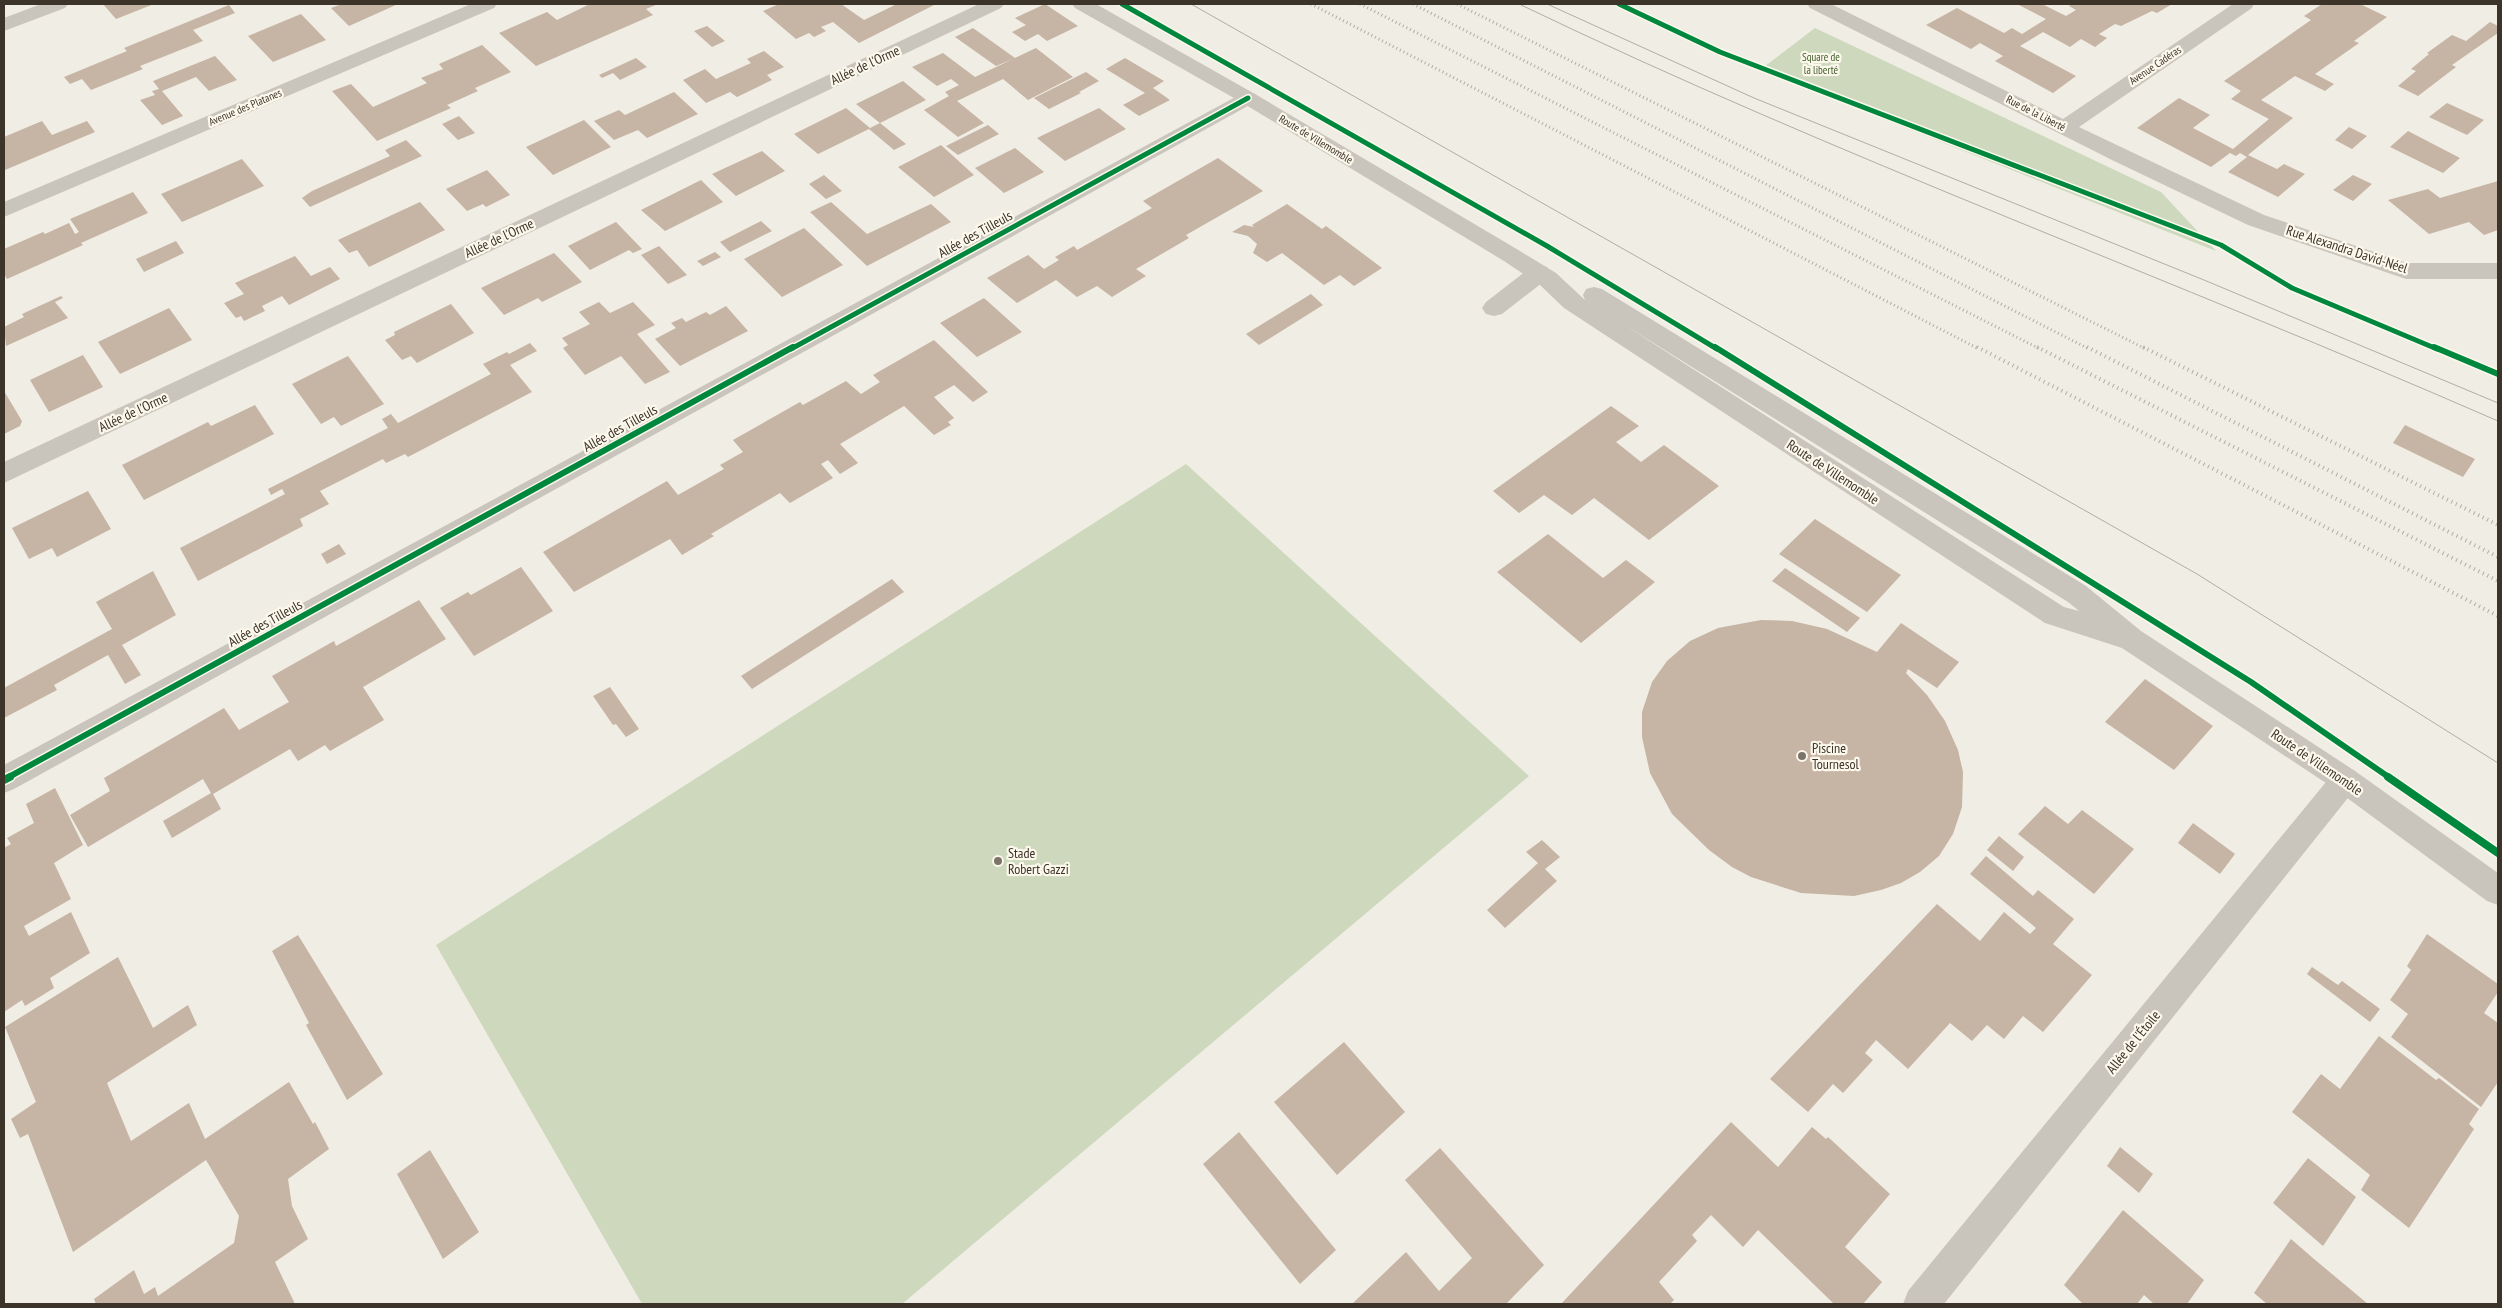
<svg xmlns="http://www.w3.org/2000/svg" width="2502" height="1308" font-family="'PT Sans Narrow',sans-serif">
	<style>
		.green { fill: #cdd8bc }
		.building { fill: #c6b4a4 }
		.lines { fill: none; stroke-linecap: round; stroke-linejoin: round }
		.service { fill: #cac5bc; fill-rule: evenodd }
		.minor { fill: #cac5bc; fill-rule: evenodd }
		.tertiary { fill: #cac5bc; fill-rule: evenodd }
		.tram { stroke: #b1ada7; stroke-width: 1 }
		.rail-far1 { stroke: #b1ada7; stroke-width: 3; stroke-dasharray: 1 3; stroke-linecap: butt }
		.rail { stroke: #b1ada7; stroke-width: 4; stroke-dasharray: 1 4; stroke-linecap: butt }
		.cycleway-far2-casing { stroke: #fcf8ec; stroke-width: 8 }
		.cycleway-far1-casing { stroke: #fcf8ec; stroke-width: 9 }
		.cycleway-casing { stroke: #fcf8ec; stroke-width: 11 }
		.cycleway-far2 { stroke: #00873e; stroke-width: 5 }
		.cycleway-far1 { stroke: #00873e; stroke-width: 6 }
		.cycleway { stroke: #00873e; stroke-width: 8 }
		.poi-dot { fill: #7b746a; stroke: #fcf8ec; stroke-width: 2 }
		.labels { text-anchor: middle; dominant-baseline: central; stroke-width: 4.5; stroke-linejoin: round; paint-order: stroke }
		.far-park-label { font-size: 11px; fill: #415d2a; stroke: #fcf8ec }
		.far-street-label { font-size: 11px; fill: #3c3329; stroke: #fcf8ec }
		.street-label { font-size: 14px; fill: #3c3329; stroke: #fcf8ec }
		.poi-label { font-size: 14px; fill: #3c3329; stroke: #fcf8ec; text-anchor: start }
	</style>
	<rect width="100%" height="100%" fill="#f0ede4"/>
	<path class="green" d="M1815 28 2161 192 2216 251 1760 70Z
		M1186 464 1529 776 902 1304H642L436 945Z"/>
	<path class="building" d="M103 4H154L116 19Z
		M342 4H398L349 26 331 8Z
		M590 4H658L646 9 653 15 536 66 499 33 547 12 557 20Z
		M779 4H841L864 20 897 4H936L859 43 833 22 821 27 826 31 814 37 809 33 796 39 763 11Z
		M1045 4 1078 26 1047 41 1038 34 1025 41 1012 32 1026 25 1015 18Z
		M2017 4H2042L2066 16 2076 10 2069 6 2072 4H2172L2157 13 2152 11 2121 26 2115 24 2099 34 2107 38 2095 47 2081 39 2070 47 2043 32 2020 46 2076 76 2053 93 1995 61 2003 56 1980 43 1971 49 1926 25 1957 8 2004 33 2012 28 2022 34 2046 19Z
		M2322 4H2360L2387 17 2354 41 2359 43 2315 74 2334 84 2325 91 2295 76 2261 100 2293 118 2248 155 2277 169 2284 164 2305 174 2278 197 2228 172 2247 157 2240 153 2236 156 2230 153 2211 167 2137 128 2179 98 2210 115 2193 128 2233 149 2269 119 2231 99 2241 91 2224 81 2311 20 2304 16Z
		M229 5 235 13 193 30 203 41 140 66 143 69 91 90 82 79 70 84 64 77 127 51 124 48Z
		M301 14 326 40 273 62 248 36Z
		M2490 22 2498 26V33L2452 65 2456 67 2418 96 2398 86 2416 71 2411 69 2429 54 2427 53 2452 35 2466 41Z
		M707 26 725 41 712 47 694 31Z
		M973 28 1015 58 996 66 955 37Z
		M482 45 511 72 475 88 478 91 447 105 451 108 377 141 332 91 351 84 373 107 427 83 421 78 443 69 439 64Z
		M1036 48 1073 77 1028 100 1003 79 957 101 984 123 958 137 924 110 949 96 945 92 959 85 951 79 937 86 912 67 943 53 975 77Z
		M764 51 784 67 767 75 772 80 737 97 730 92 706 103 683 80 705 69 716 79 751 63 747 59Z
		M215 56 237 80 209 91 196 77 162 91 183 116 162 125 140 100 155 95 152 91 159 89 153 81Z
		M636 58 647 67 620 80 613 73 602 78 599 75Z
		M1125 58 1164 81 1153 88 1170 100 1139 116 1123 105 1145 93 1106 69Z
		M1086 72 1099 81 1079 92 1081 93 1049 109 1034 98Z
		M903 81 926 100 880 123 856 104Z
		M674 92 698 114 647 138 638 130 614 140 594 121 619 110 625 115Z
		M2447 103 2484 120 2467 135 2429 117Z
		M846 108 870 128 880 123 906 144 894 150 869 129 818 154 794 134Z
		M1099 108 1126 129 1065 161 1037 138Z
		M459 116 475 133 458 140 442 124Z
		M584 120 611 147 553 175 526 147Z
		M42 121 52 135 87 121 95 132 5 170 4 137Z
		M988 125 999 134 958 155 946 146Z
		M2349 127 2367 136 2352 149 2335 140Z
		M2408 131 2460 158 2443 173 2390 147Z
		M406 140 422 156 310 207 302 198 312 191 390 156 385 150Z
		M941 145 974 175 934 197 898 167Z
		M1015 148 1044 172 1004 193 975 168Z
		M762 151 785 171 736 196 712 174Z
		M1218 158 1263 191 1186 235 1189 238 1136 269 1146 276 1112 297 1097 286 1077 297 1056 280 1017 303 987 278 1028 255 1044 269 1059 260 1055 257 1074 246 1077 250 1152 208 1143 201Z
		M242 159 264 186 182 222 161 194Z
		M487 170 510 195 486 207 483 204 467 211 446 189Z
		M824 175 842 191 826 199 809 184Z
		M2353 175 2372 184 2353 201 2333 190Z
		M701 180 723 202 665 231 641 210Z
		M2498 181V230L2484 235 2469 222 2429 234 2388 200 2428 189 2440 198Z
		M133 192 148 213 81 243 83 245 7 279 4 274V249L43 232 45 234 69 223 75 234 79 232 70 219Z
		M420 202 445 230 369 267 357 250 349 253 338 240Z
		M831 202 867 234 931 204 951 222 867 266 810 212Z
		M1287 204 1322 229 1326 226 1382 268 1354 286 1340 275 1324 285 1282 253 1267 262 1253 253 1257 244 1248 236 1232 232 1244 225 1254 227 1252 225Z
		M761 221 772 231 730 252 720 242Z
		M616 222 642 249 633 253 629 250 590 270 568 246Z
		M804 228 843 265 782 297 744 259Z
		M176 241 184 253 144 272 136 259Z
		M659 246 687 275 668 284 641 255Z
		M715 252 721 257 703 266 697 261Z
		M554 253 582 282 542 302 538 298 504 315 481 288Z
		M295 256 311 276 330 267 340 279 289 305 282 296 262 306 265 311 244 321 241 316 236 318 224 303 244 294 235 283Z
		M1311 294 1323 305 1259 345 1246 334Z
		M61 296 63 298 55 302 68 318 6 346 4 327 24 317 22 314Z
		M984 298 1022 332 977 357 940 323Z
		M599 302 610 313 633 302 655 325 637 334 670 372 645 384 621 356 585 375 563 348 568 345 562 338 590 324 579 312Z
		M451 304 474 333 417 363 411 356 402 360 385 340 395 335 394 332Z
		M726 306 748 331 680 366 655 339 676 328 671 323 682 318 686 322 706 312 710 315Z
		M169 308 192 340 120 374 98 342Z
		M934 340 988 392 973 402 954 385 934 397 954 418 948 422 951 425 934 435 904 406 840 444 858 463 840 474 828 460 821 464 833 478 790 503 780 493 711 534 714 536 682 555 670 539 574 592 543 552 667 481 678 495 724 469 720 465 743 452 733 440 800 402 803 405 846 381 861 394 880 382 873 375Z
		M530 343 537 351 510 365 532 392 408 457 405 454 386 463 383 459 320 491 329 504 300 519 303 526 198 581 180 548 285 494 282 489 271 495 268 489 388 428 382 419 391 414 398 423 491 374 483 364 507 352 509 354Z
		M83 355 103 387 49 412 30 380Z
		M348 356 384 404 341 426 334 417 321 424 292 384Z
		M4 391 22 421 20 426 4 434Z
		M255 405 274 434 144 500 122 465 208 422 211 426Z
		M1611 406 1639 426 1616 442 1641 462 1664 445 1719 486 1649 540 1594 498 1572 515 1544 495 1519 513 1493 491Z
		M2405 425 2475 459 2463 477 2393 443Z
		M88 491 111 529 57 557 52 548 29 559 12 528Z
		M1815 519 1901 575 1867 612 1779 554Z
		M1548 534 1603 578 1626 560 1655 582 1581 643 1497 572Z
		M339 544 346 554 327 564 321 554Z
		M521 567 553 611 474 656 440 608 468 592 471 595Z
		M1785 568 1860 618 1847 632 1772 581Z
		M153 571 176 615 122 645 141 675 125 684 108 655 54 685 57 690 4 718V688L112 629 96 602Z
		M892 579 904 592 752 689 741 676Z
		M419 600 446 639 363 687 384 720 330 751 325 745 298 761 290 749 213 794 221 809 172 838 163 821 211 793 203 779 88 847 70 815 110 791 104 778 224 708 239 730 289 702 272 676 334 641 336 646Z
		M1761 620 1792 621 1827 629 1877 652 1901 623 1959 662 1937 688 1908 669 1906 673 1927 695 1945 721 1958 750 1963 772 1962 807 1953 834 1939 856 1920 872 1901 883 1881 890 1854 896 1801 893 1751 877 1732 867 1709 850 1672 814 1650 773 1642 737V712L1652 682 1667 661 1690 641 1718 628Z
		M2145 679 2213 726 2174 770 2105 722Z
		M610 687 639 729 626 737 616 724 613 725 593 696Z
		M55 788 83 845 54 863 71 899 24 926 29 936 71 912 90 953 50 978 54 988 25 1006 22 1000 4 1012V848L11 844 7 838 34 823 26 804Z
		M2045 806 2068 824 2082 810 2134 849 2094 894 2018 834Z
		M2193 823 2235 854 2220 874 2178 843Z
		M1999 836 2024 857 2013 871 1987 850Z
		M1542 840 1560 857 1545 869 1557 881 1505 928 1487 910 1538 863 1526 852Z
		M1986 856 2033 896 2038 890 2074 919 2053 944 2092 975 2043 1032 2023 1016 2004 1039 1987 1025 1972 1041 1950 1023 1908 1069 1876 1040 1865 1053 1873 1060 1843 1093 1833 1084 1808 1112 1770 1079 1937 904 1980 941 2004 912 2030 934 2036 928 1970 874Z
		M2427 934 2498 984V992L2484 1013 2498 1023V1082L2481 1107 2391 1037 2408 1014 2390 1000 2411 970 2407 966Z
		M298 935 383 1074 347 1100 306 1025 309 1023 272 951Z
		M118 957 153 1028 188 1005 197 1025 107 1083 131 1141 189 1103 205 1139 289 1082 313 1124 315 1122 329 1149 288 1179 292 1206 308 1239 275 1262 295 1304H96L94 1299 134 1270 144 1294 155 1287 158 1296 234 1243 239 1216 206 1160 73 1252 28 1134 20 1138 11 1119 36 1102 5 1027Z
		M2312 967 2338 985 2342 981 2380 1009 2370 1022 2307 974Z
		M2379 1036 2436 1080 2439 1078 2479 1109 2469 1124 2474 1129 2409 1228 2361 1190 2370 1175 2292 1112 2321 1074 2340 1089Z
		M1344 1042 1405 1112 1337 1175 1274 1102Z
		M1731 1122 1778 1167 1812 1127 1826 1139 1828 1137 1890 1194 1845 1247 1882 1282 1863 1304H1834L1758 1230 1743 1247 1711 1215 1692 1235 1697 1241 1659 1282 1674 1300 1670 1304H1561Z
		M1239 1132 1336 1250 1300 1284 1203 1164Z
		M2120 1147 2153 1174 2139 1193 2107 1166Z
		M1440 1148 1544 1265 1506 1304H1352L1406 1252 1439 1291 1472 1258 1405 1180Z
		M430 1150 479 1232 443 1259 397 1174Z
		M2308 1158 2356 1197 2323 1246 2273 1203Z
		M2123 1210 2204 1280 2187 1304H2154L2144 1295 2137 1304H2083L2064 1285Z
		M2291 1239 2314 1259 2368 1304H2267L2254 1293Z"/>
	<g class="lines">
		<path class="service" d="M41 4H68L65 8 4 31V18Z
			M1539 265 1547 267 1550 273 1547 279 1502 314 1494 316 1486 314 1482 308 1486 302 1531 267Z"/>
		<path class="minor" d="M471 4H497L494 8 4 217V202Z
			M979 4H1004L1001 8 4 483V462Z
			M1807 4H1831L2063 119 2233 4H2254L2252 8 2079 127 2264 215 2407 263H2498V279H2406L2248 225 2114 161 1810 8Z
			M1248 92 1255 94 1258 98 1255 102 14 789 4 793V765L1241 94Z
			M2345 767 2355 771 2360 780 2355 789 1944 1304H1903L1908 1291 2335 771Z"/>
		<path class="tertiary" d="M1072 4H1096L1255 94 1520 251 1556 273 1585 300 1583 295 1586 289 1594 287 1602 289 2086 586 2141 631 2355 771 2498 873V905L2487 901 2335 789 2122 648 2045 623 1564 308 1540 285 1504 261 1241 102 1075 8ZM1623 324 2068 602 2079 611 2064 607Z"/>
		<path class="tram" d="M1191 4 2197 574 2498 763
			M1519 4C1839 158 2173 279 2498 421
			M1547 4 1754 98 2204 280 2498 403"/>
		<path class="rail-far1" d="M1311 4 1979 349
			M1360 4 2040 349
			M1413 4 2089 349
			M1457 4 2146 349"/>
		<path class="rail" d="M1977 347 2498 616
			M2037 347 2498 581
			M2087 347 2498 557
			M2143 347 2498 525"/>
		<g class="cycleway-far2-casing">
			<path id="cycleway-far2" d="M1122 4 1547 246 1717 349
				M1619 4 1720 52 2221 245 2292 288 2437 349
				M791 349 1248 98"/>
		</g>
		<g class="cycleway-far1-casing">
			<path id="cycleway-far1" d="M1715 347 2251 682 2390 778
				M2434 347 2498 374
				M7 778 793 347"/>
		</g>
		<g class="cycleway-casing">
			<path id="cycleway" d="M2388 777 2498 853
				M4 780 10 777"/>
		</g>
		<use href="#cycleway-far2" class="cycleway-far2"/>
		<use href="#cycleway-far1" class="cycleway-far1"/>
		<use href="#cycleway" class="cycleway"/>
	</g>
	<g class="poi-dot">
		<circle cx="1802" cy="756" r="5"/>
		<circle cx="998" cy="861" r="5"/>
	</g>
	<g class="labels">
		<g class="far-park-label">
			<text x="1821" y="57">Square de<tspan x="1821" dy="13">la liberté</tspan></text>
		</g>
		<g class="far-street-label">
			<text transform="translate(2155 65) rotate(-34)">Avenue Cadéras</text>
			<text transform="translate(245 107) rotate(-23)">Avenue des Platanes</text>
			<text transform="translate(2036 113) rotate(27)">Rue de la Liberté</text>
			<text transform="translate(1316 139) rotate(31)">Route de Villemomble</text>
		</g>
		<g class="street-label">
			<text transform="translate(865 65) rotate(-25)">Allée de l'Orme</text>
			<text transform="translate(975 234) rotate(-29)">Allée des Tilleuls</text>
			<text transform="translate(499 238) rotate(-25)">Allée de l'Orme</text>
			<text transform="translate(2347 249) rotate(18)">Rue Alexandra David-Néel</text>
			<text transform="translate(133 412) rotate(-25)">Allée de l'Orme</text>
			<text transform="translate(620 428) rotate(-29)">Allée des Tilleuls</text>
			<text transform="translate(1833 472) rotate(33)">Route de Villemomble</text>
			<text transform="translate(265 623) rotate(-29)">Allée des Tilleuls</text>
			<text transform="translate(2317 762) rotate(34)">Route de Villemomble</text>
			<text transform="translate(2133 1042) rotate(-51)">Allée de l'Étoile</text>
		</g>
		<g class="poi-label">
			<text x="1812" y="748">Piscine<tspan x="1812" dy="16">Tournesol</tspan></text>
			<text x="1008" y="853">Stade<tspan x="1008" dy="16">Robert Gazzi</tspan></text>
		</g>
	</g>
	<rect width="2502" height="1308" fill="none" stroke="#3c3329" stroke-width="10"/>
</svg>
